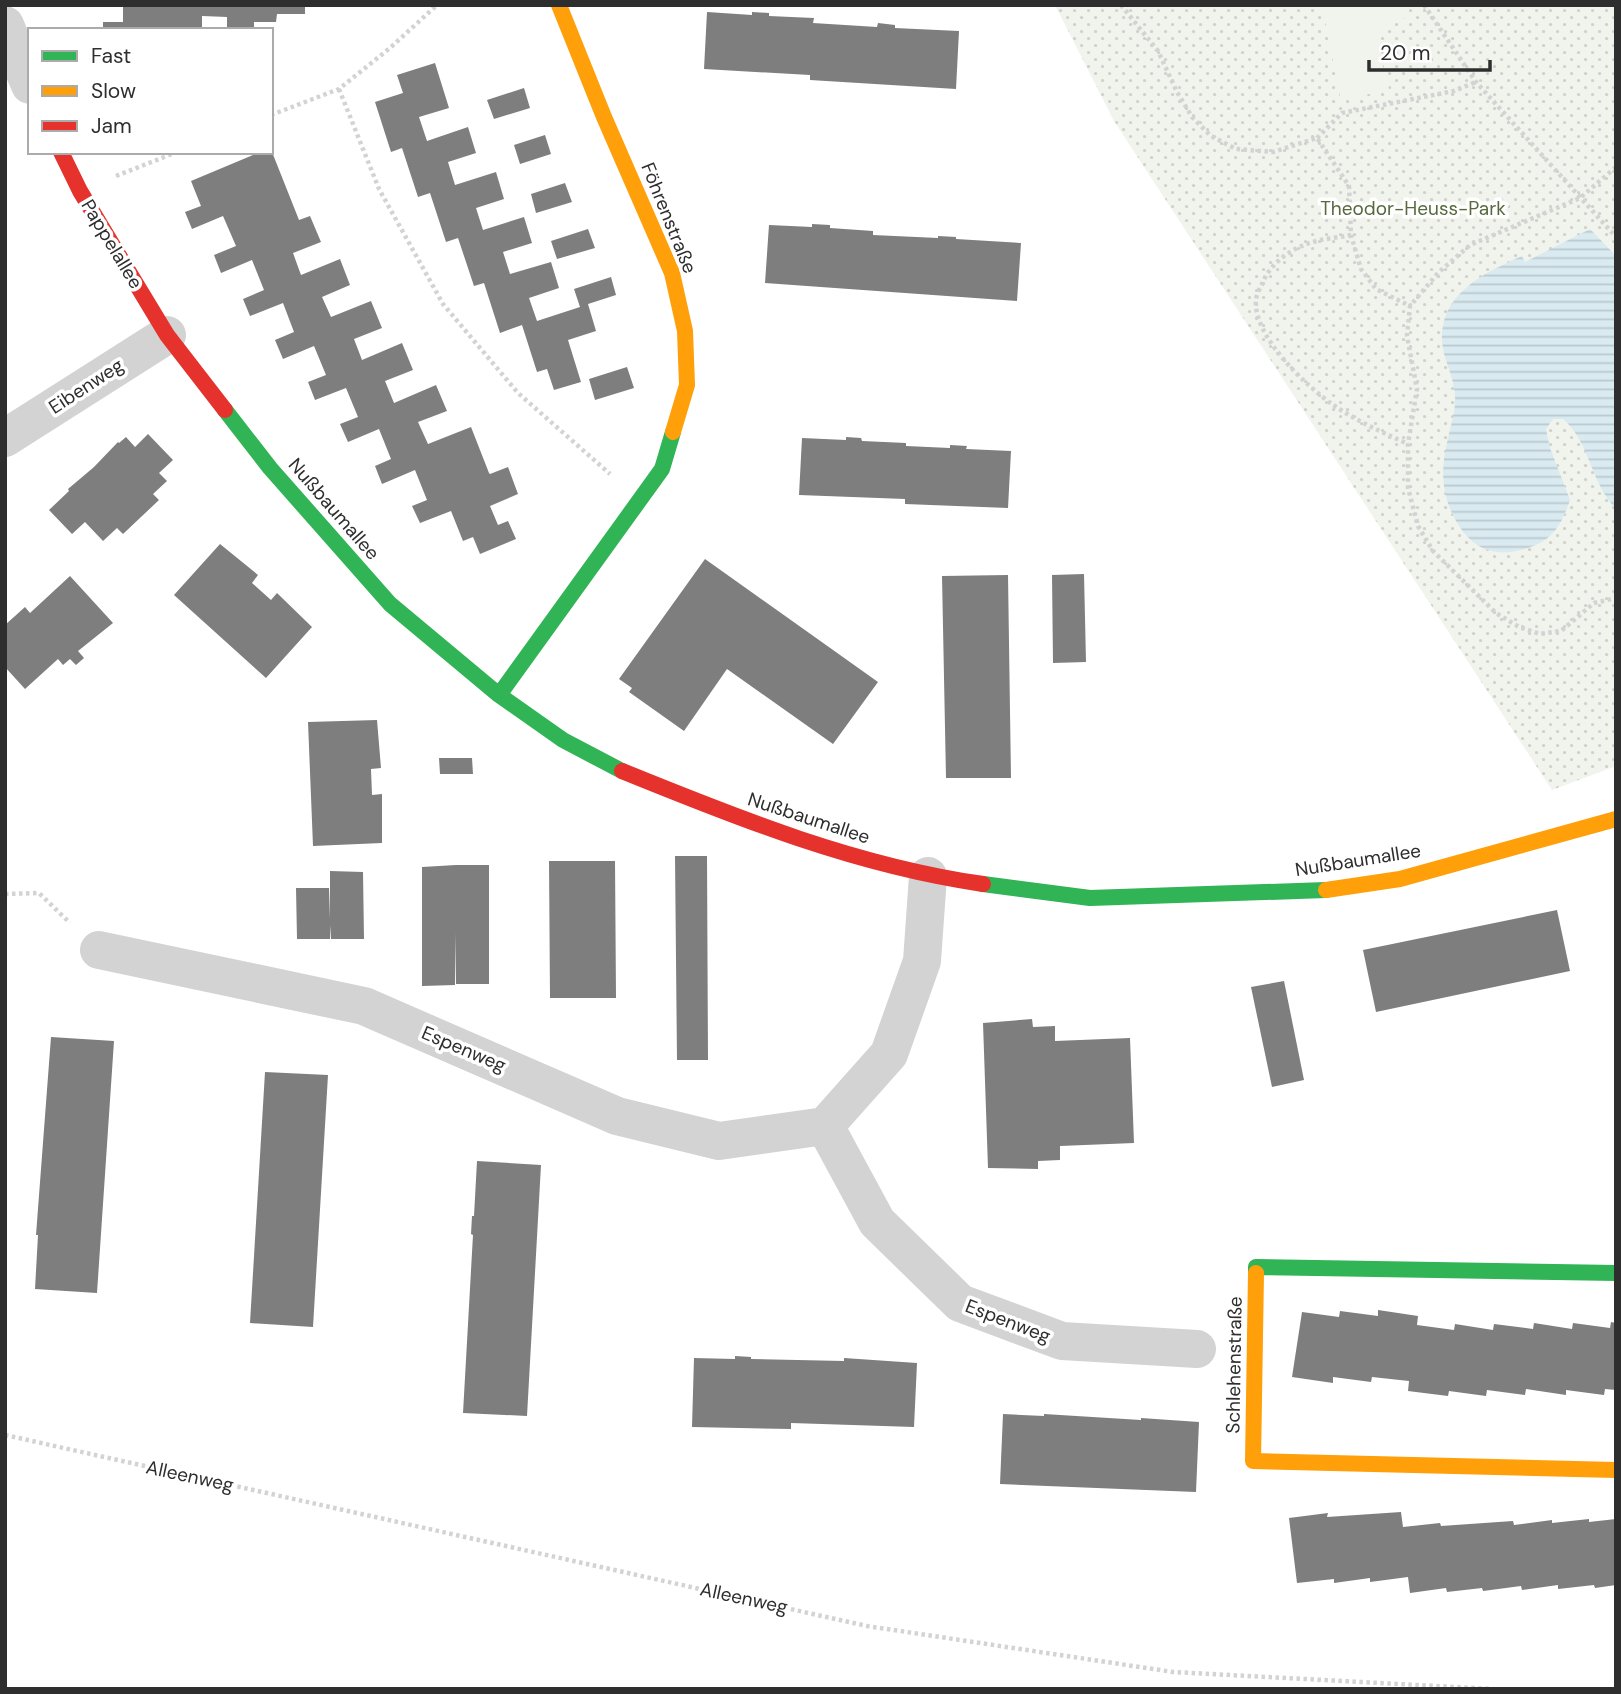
<svg xmlns="http://www.w3.org/2000/svg" width="1621" height="1694" font-family="'DM Sans',sans-serif">
	<style>
		.grass { fill: url(#grass-dots) }
		.garden { fill: #f1f4ec }
		.water { fill: url(#water-rules) }
		.building { fill: #7e7e7e }
		.lines { fill: none; stroke-linecap: round; stroke-linejoin: round }
		.path { stroke: #d3d3d3; stroke-width: 4.5; stroke-dasharray: 3.5 3.5; stroke-linecap: butt }
		.street { stroke: #d3d3d3; stroke-width: 38 }
		.fast { stroke: #30b455; stroke-width: 16 }
		.slow { stroke: #ff9f0a; stroke-width: 16 }
		.jam { stroke: #e5322d; stroke-width: 16 }
		.labels { text-anchor: middle; dominant-baseline: central; stroke-width: 7; stroke-linejoin: round; paint-order: stroke }
		.park-label { font-size: 19px; fill: #56693d; stroke: #fff }
		.street-label { font-size: 19px; fill: #2e2e2e; stroke: #fff }
	</style>
	<defs>
		<pattern id="grass-dots" width="8" height="8" patternUnits="userSpaceOnUse" patternTransform="scale(1.75)"><rect width="8" height="8" fill="#f1f4ec"/><path d="M2 2h.1M6 6h.1" fill="none" stroke="#cfd2cb" stroke-width="1.8" stroke-linecap="round"/></pattern>
		<pattern id="water-rules" width="6" height="5" patternUnits="userSpaceOnUse" patternTransform="scale(1.75)"><rect width="6" height="5" fill="#d9eaf0"/><path d="M0 2.5h6" fill="none" stroke="#bbc9ce"/></pattern>
	</defs>
	<rect width="100%" height="100%" fill="#fff"/>
	<path class="grass" d="M1055 5H1616V766L1552 790 1114 121Z"/>
	<path class="garden" d="M1322 5H1406L1411 16C1398 22 1378 24 1376 40L1389 89 1341 101Z"/>
	<path class="water" d="M1590 229 1616 256V509C1590 482 1590 442 1563 419H1553L1546 429 1550 448 1570 500C1560 528 1552 542 1521 550 1498 556 1479 551 1464 533 1443 505 1439 476 1447 443 1450 427 1456 412 1455 396 1454 374 1440 354 1442 333 1445 290 1489 271 1522 256L1525 262Z"/>
	<path class="building" d="M123 5H305V14H277L276 22H254V30H227V17L202 16V30H103V22H123Z
		M707 12 752 15V12L769 13V16L814 18 813 23 877 27 878 23 895 25V28L959 31 956 89 810 80V75L704 69Z
		M435 63 449 108 419 117 427 141 468 127 476 153 448 162 455 185 496 172 504 199 476 208 483 230 524 217 532 243 503 252 510 274 551 262 559 288 529 298 537 321 580 307 574 289 611 277 616 295 588 304 596 331 568 340 581 382 554 390 547 369 537 372 522 325 500 333 484 283 474 286 458 238 446 242 430 193 418 197 402 148 391 152 375 102 403 93 397 75Z
		M524 88 530 108 494 119 487 100Z
		M545 135 551 154 520 164 514 145Z
		M260 152H272L299 220 310 216 321 242 293 253 301 275 340 259 350 285 322 297 331 317 371 301 382 328 354 339 362 360 402 343 413 370 385 381 394 403 436 385 447 411 418 422 428 444 471 427 489 473 490 474 508 467 518 494 490 506 498 525 508 521 516 539 480 554 473 537 463 541 451 511 420 523 412 506 427 500 415 470 382 484 375 466 391 459 379 429 348 442 340 424 358 417 346 388 315 400 308 382 326 375 314 346 283 359 275 340 294 332 283 303 250 316 243 299 264 290 252 260 221 273 214 255 236 246 223 216 192 229 185 212 201 206 191 181Z
		M565 183 572 202 536 213 531 194Z
		M812 224 830 225V228L873 231V235L938 238V236L956 237V239L1021 243 1017 301 765 283 769 225 812 227Z
		M588 229 595 248 557 259 551 241Z
		M627 367 634 388 595 400 589 379Z
		M148 434 173 460 159 473 167 481 153 494 159 500 123 534 117 528 103 541 85 522 72 534 49 510 69 491 68 489 94 467 118 442 119 443 126 437 135 447Z
		M846 437 861 438 862 441 906 443V446L950 448V445L967 446 966 449 1011 451 1008 508 905 504V499L799 495 802 438 846 440Z
		M220 544 258 575 252 583 271 600 277 593 312 627 266 678 174 595Z
		M705 559 878 682 833 744 727 669 684 731 629 692 632 688 619 679Z
		M1084 574 1086 662 1053 663 1052 575Z
		M1008 575 1011 778H946L942 576Z
		M70 576 113 623 78 651 84 658 76 665 70 659 63 665 58 659 25 689 5 667V625L25 607 30 613Z
		M377 720 381 768 371 769 372 795 382 794V843L313 846 308 722Z
		M439 758H472L473 774H440Z
		M675 856H707L708 1060H677Z
		M549 861H615L616 998H550Z
		M456 865H489V984H456L455 933V985L422 986V867Z
		M330 871 363 872 364 939H331L330 925V939H297L296 888H329L330 919Z
		M1557 910 1570 971 1376 1012 1363 950Z
		M1284 981 1304 1080 1272 1087 1251 987Z
		M1032 1019 1033 1027 1055 1026V1041L1130 1038 1134 1143 1060 1146V1160L1038 1161V1169L988 1168 983 1023Z
		M51 1037 114 1041 97 1293 35 1289 38 1235H36Z
		M265 1072 328 1075 313 1327 250 1323Z
		M477 1161 541 1165 527 1416 463 1413 473 1235 471 1234 472 1216H474Z
		M1378 1310 1418 1316 1417 1325 1454 1330 1455 1324 1493 1330 1494 1324 1533 1329 1534 1323 1572 1329 1573 1323 1610 1328 1611 1322 1616 1323V1390L1605 1389 1604 1395 1566 1390V1395L1526 1389 1525 1395 1487 1390 1486 1396 1449 1391 1448 1396 1408 1391 1409 1381 1372 1377 1371 1382 1333 1377V1383L1292 1377 1302 1312 1339 1317 1340 1311 1378 1316Z
		M735 1356 751 1357V1359L844 1361V1358L917 1363 914 1427 791 1423V1429L692 1427 694 1358 735 1359Z
		M1003 1414 1044 1416V1414L1141 1420V1418L1199 1422 1196 1492 1000 1484Z
		M1401 1512 1403 1527 1440 1523 1441 1526 1513 1521 1514 1525 1552 1520V1523L1589 1519V1522L1616 1519V1585L1595 1588 1594 1585 1558 1589V1585L1522 1590 1521 1586 1483 1591 1482 1588 1447 1592 1446 1588 1410 1593 1408 1577 1370 1582V1578L1334 1583V1579L1297 1583 1289 1518 1328 1513 1327 1517Z"/>
	<g class="lines">
		<path class="path" d="M1121 5 1158 51 1177 92 1192 117 1211 136 1236 149 1273 152 1317 138 1349 186 1351 235 1361 269 1376 289 1410 306
			M1424 5 1476 82 1616 237
			M339 89 379 189 443 304 518 393 610 474
			M271 115 339 89 390 48 437 5
			M1317 138 1342 113 1454 91 1476 82
			M1616 167 1580 198 1470 245 1438 273 1410 306 1407 336 1417 389 1408 444V488L1418 526 1433 551 1496 613 1519 627 1540 634 1561 631 1594 603 1616 598
			M116 176 177 152
			M1351 235C1336 238 1318 239 1304 245 1286 252 1269 266 1262 284 1260 288 1257 294 1256 299 1252 335 1305 385 1332 404 1356 421 1382 432 1408 444
			M5 894 39 893 70 923
			M5 1435 867 1626 1173 1672 1493 1689"/>
		<path class="street" d="M5 25 30 85
			M5 438 167 335
			M928 876 922 961 889 1054 825 1126 877 1222 960 1303 1062 1341 1197 1349
			M99 950 364 1006 617 1116 719 1141 825 1126"/>
		<path class="fast" d="M225 410 270 468 390 604 499 695 563 740 622 771
			M499 695 662 469 673 432
			M983 884 1090 898 1326 890
			M1256 1273V1267L1616 1273"/>
		<path class="slow" d="M559 5 604 117 672 273 685 331 687 385 673 432
			M1326 890 1400 879 1616 819
			M1256 1273 1253 1461 1616 1470"/>
		<path class="jam" d="M61 152 80 191 167 335 225 410
			M622 771C740 819 857 866 983 884"/>
	</g>
	<g class="labels">
		<g class="park-label">
			<text x="1413" y="208">Theodor-Heuss-Park</text>
		</g>
		<g class="street-label">
			<text transform="translate(669 218) rotate(68)">Föhrenstraße</text>
			<text transform="translate(112 244) rotate(59)">Pappelallee</text>
			<text transform="translate(86 386) rotate(-33)">Eibenweg</text>
			<text transform="translate(334 509) rotate(49)">Nußbaumallee</text>
			<text transform="translate(809 818) rotate(18)">Nußbaumallee</text>
			<text transform="translate(1358 860) rotate(-9)">Nußbaumallee</text>
			<text transform="translate(464 1049) rotate(23)">Espenweg</text>
			<text transform="translate(1008 1321) rotate(21)">Espenweg</text>
			<text transform="translate(1234 1365) rotate(-89)">Schlehenstraße</text>
			<text transform="translate(190 1476) rotate(12)">Alleenweg</text>
			<text transform="translate(744 1598) rotate(12)">Alleenweg</text>
		</g>
	</g>
	<rect width="1621" height="1694" fill="none" stroke="#2e2e2e" stroke-width="14"/>
	<rect x="28" y="28" width="245" height="126" fill="#ffffff" stroke="#ababab" stroke-width="2"/>
	<rect x="42" y="51" width="35" height="10" fill="#30b455" stroke="#ababab" stroke-width="2"/>
	<text x="91" y="63" font-size="21" fill="#2e2e2e">Fast</text>
	<rect x="42" y="86" width="35" height="10" fill="#ff9f0a" stroke="#ababab" stroke-width="2"/>
	<text x="91" y="98" font-size="21" fill="#2e2e2e">Slow</text>
	<rect x="42" y="121" width="35" height="10" fill="#e5322d" stroke="#ababab" stroke-width="2"/>
	<text x="91" y="133" font-size="21" fill="#2e2e2e">Jam</text>
	<path d="M1369 60v10h121v-10" fill="none" stroke="#2e2e2e" stroke-width="3.5"/>
	<text x="1380" y="60" font-size="21" fill="#2e2e2e" stroke="#ffffff" stroke-width="5" paint-order="stroke">20 m</text>
</svg>
